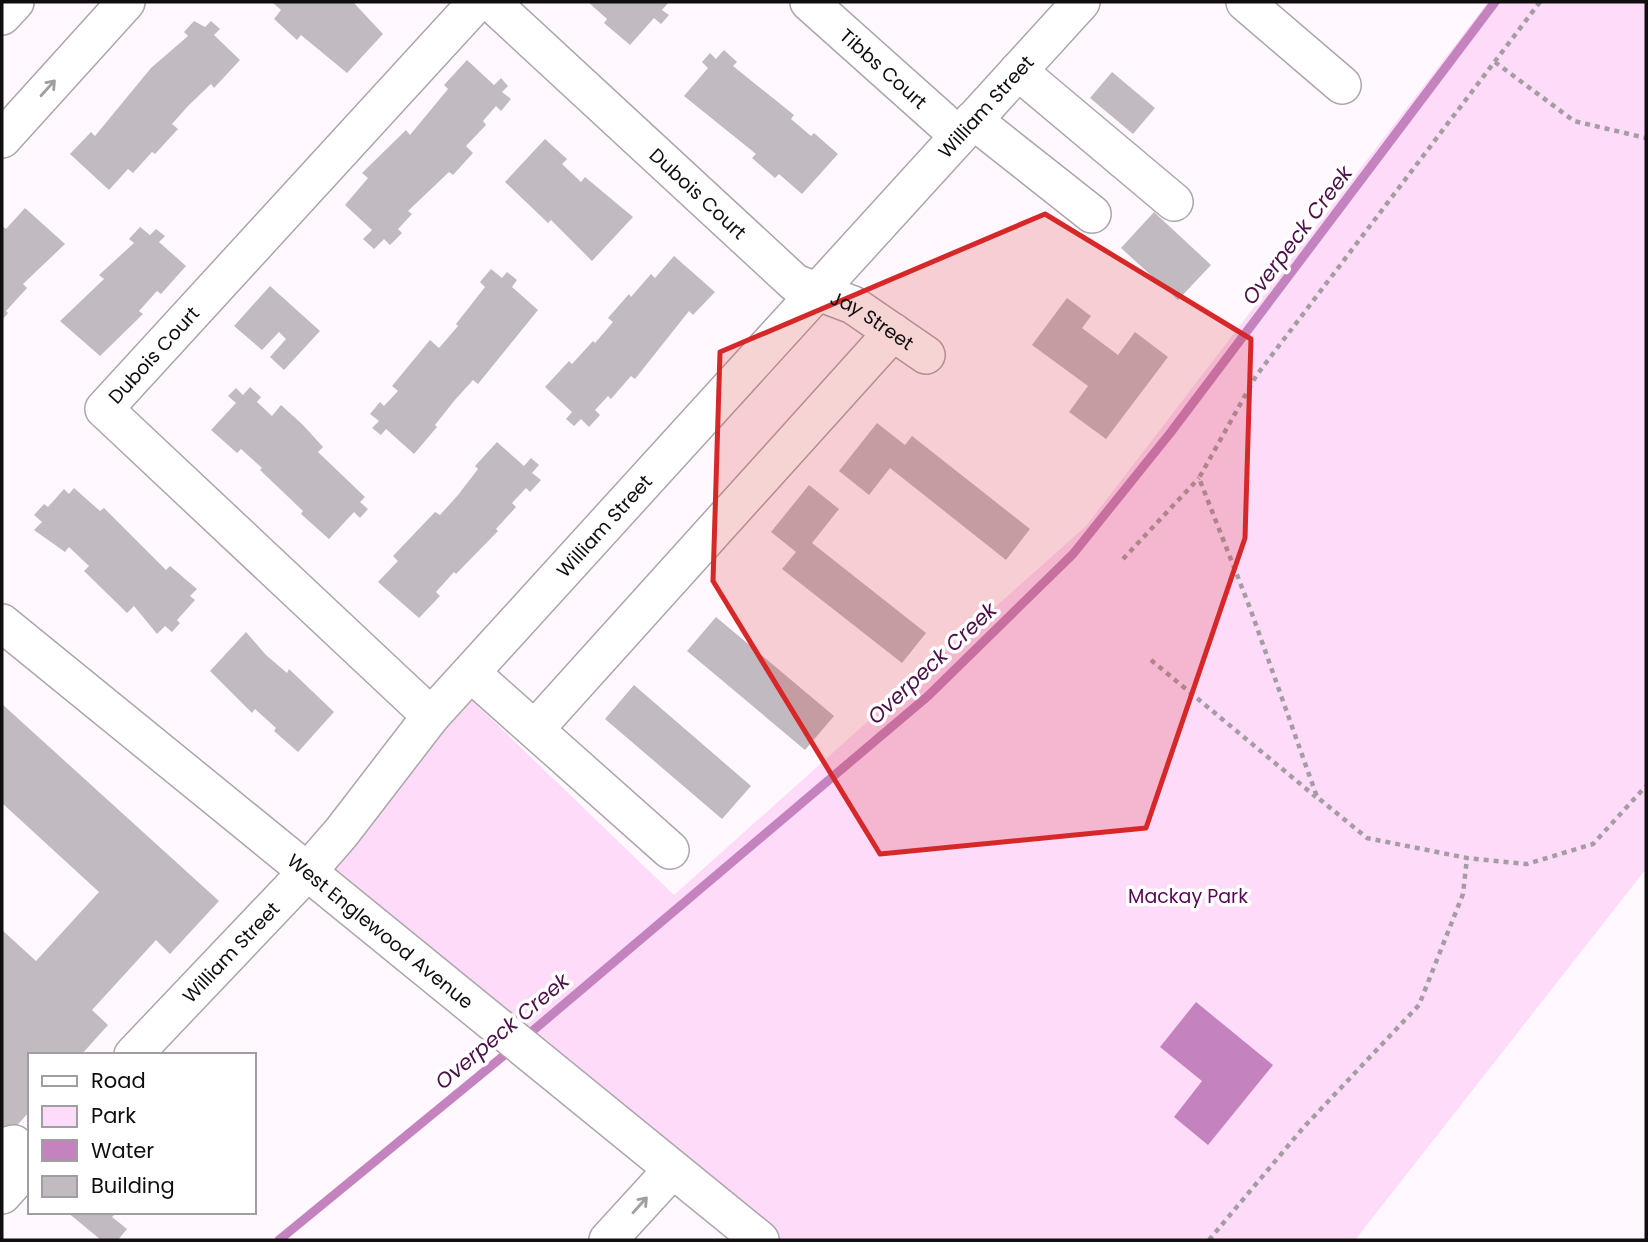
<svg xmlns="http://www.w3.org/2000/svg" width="1648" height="1242" font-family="Poppins,sans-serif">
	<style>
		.green { fill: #fddbf9 }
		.water { fill: #c483bf }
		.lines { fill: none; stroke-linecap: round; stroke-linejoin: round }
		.stream { stroke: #c483bf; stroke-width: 9 }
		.building { fill: #c1bac0 }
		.minor-casing { stroke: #ada5ac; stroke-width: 40 }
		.path { stroke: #a49ea3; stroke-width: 4.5; stroke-dasharray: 5 5; stroke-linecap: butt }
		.minor { stroke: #fff; stroke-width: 37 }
		.oneway { stroke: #a09f9f }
		.marked { fill: #d62828; fill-opacity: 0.2; stroke: #d62828; stroke-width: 5; stroke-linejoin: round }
		.labels { text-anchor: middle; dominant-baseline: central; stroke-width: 7; stroke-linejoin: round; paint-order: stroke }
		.street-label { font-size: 19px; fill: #110e10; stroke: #fff }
		.park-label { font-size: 19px; fill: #5a0657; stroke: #fff }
		.water-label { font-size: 21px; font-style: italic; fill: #4c1049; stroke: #fff }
	</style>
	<rect width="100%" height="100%" fill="#fff8fe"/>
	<path class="green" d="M1488 2H1646V869L1355 1240H771L311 856 458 687 674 895 1087 525Z"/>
	<path class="water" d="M1196 1002 1273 1065 1208 1145 1174 1117 1202 1081 1160 1047Z"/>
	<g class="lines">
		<path class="stream" d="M523 1039 928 696 1073 554 1171 432 1495 2
			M279 1240 513 1048"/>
	</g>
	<path class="building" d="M272 2H353L383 34 347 73 301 35 297 40 274 19 281 10Z
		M588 2H669L662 10 669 15 661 24 654 18 630 45 604 23 607 19Z
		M194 21 205 27 211 21 220 29 214 35 240 60 214 88 211 84 189 105 172 124 178 129 155 154 152 152 133 173 128 169 109 190 70 154 91 132 95 136 151 68 188 36 184 32Z
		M724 50 737 62 733 66 794 115 791 119 811 136 814 133 838 154 802 194 779 174 775 178 752 158 756 154 684 96 708 68 702 62 710 53 716 59Z
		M467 60 494 85 501 78 508 86 502 92 511 99 501 111 496 106 483 121 486 125 466 146 473 153 453 175 449 172 408 211 412 214 398 229 402 233 390 245 384 239 374 249 363 239 372 230 345 205 368 178 362 173 406 130 410 135 448 89 444 85Z
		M1112 72 1155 108 1133 134 1090 98Z
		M545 139 567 159 562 164 581 182 585 177 633 217 592 261 551 220 548 223 505 182Z
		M25 208 65 244 23 284 27 288 6 311 8 313 2 320V226L6 229Z
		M1154 212 1211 265 1178 300 1121 248Z
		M140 227 150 235 156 229 165 236 159 242 186 266 161 294 157 291 139 311 143 314 100 356 60 321 104 279 99 275 134 243 129 239Z
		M674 256 715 292 693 315 689 311 635 379 631 376 611 399 608 396 595 410 600 415 589 427 581 419 574 426 566 419 572 412 545 387 569 361 572 364 593 341 595 343 613 322 608 318 629 294 631 297 651 274 655 278Z
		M491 269 502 278 507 272 517 280 512 287 538 310 478 384 473 380 454 401 435 425 437 427 414 454 386 429 381 435 372 428 379 421 370 414 380 402 384 406 398 391 392 386 430 340 439 348 458 326 456 324 485 287 480 282Z
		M270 286 320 331 284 370 270 357 286 339 279 332 262 350 234 326Z
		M1067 298 1091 316 1082 328 1118 355 1135 332 1168 357 1106 439 1069 412 1088 386 1032 345Z
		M250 387 261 397 257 402 272 416 281 405 303 425 323 447 318 452 365 497 360 502 368 509 360 518 354 512 329 539 301 514 303 511 260 470 262 468 241 449 237 453 211 430 236 403 228 396 236 388 243 395Z
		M877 423 905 445 912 436 1030 529 1006 560 890 468 869 495 839 471Z
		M497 442 524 466 531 458 539 465 532 473 541 480 530 492 526 488 512 503 516 507 496 529 498 531 456 574 454 572 436 592 440 596 419 618 378 582 398 561 393 556 435 512 440 515 458 495 478 469 475 466Z
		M809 485 839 509 812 543 926 633 902 663 782 569 796 552 771 532Z
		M74 488 100 511 104 508 166 570 170 566 197 589 190 596 195 600 177 620 180 623 172 632 165 626 157 634 134 606 127 613 84 571 89 566 69 547 65 552 34 530 42 522 34 515 44 504 48 507 64 489 69 494Z
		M716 617 834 716 805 750 687 651Z
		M246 632 266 655 287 673 289 669 334 712 298 752 274 731 276 728 255 709 252 713 210 671Z
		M634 685 751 786 722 819 605 719Z
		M2 704 219 901 170 954 156 940 92 1010 108 1025 81 1055H30V1111L2 1142V930L36 961 99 892 2 803Z
		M67 1212H117L112 1217 127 1229 118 1240H101Z"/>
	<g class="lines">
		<g class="minor-casing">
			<g id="minor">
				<path id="s1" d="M491 2 795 283 853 305 926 355"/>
				<path id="s2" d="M809 2 959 136"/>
				<path d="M1245 2 1342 85"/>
				<path d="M2 16 15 2"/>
				<path d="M1018 71 1174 202"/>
				<path d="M973 120 1092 214"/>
				<path d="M2 139 126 2"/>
				<path id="s3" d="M2 623 760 1240"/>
				<path d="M471 673 670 850"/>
				<path id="s4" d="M431 716 104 409 477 2"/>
				<path d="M535 729 893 332"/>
				<path id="s5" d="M133 1055 307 872 341 833 431 716 1081 2"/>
				<path d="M2 1147 14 1144 30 1157"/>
				<path d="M2 1195 30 1164"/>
				<path d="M608 1240 672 1170"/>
			</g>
		</g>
		<path class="path" d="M1540 2 1256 376 1199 478 1250 608 1317 797 1367 838 1467 858 1527 864 1593 844 1646 786
			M1495 62 1574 121 1646 138
			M1123 559 1199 478
			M1151 660 1316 797
			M1209 1240 1303 1128 1419 1005 1463 894 1467 858"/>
		<use href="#minor" class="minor"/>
	</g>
	<defs><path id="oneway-shaft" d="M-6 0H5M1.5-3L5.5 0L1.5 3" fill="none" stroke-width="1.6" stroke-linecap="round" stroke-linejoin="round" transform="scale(1.75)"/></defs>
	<g class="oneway">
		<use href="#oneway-shaft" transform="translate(48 88) rotate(-48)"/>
		<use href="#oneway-shaft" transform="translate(640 1205) rotate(-48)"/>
	</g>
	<path class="marked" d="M1045 214 1251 339 1245 538 1146 828 880 854 713 581 720 352Z"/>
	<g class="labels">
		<g class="street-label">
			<text stroke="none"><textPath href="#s2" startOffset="100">Tibbs Court</textPath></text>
			<text stroke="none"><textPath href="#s5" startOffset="1276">William Street</textPath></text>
			<text stroke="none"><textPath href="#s1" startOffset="282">Dubois Court</textPath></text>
			<text stroke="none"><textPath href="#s1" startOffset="500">Jay Street</textPath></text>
			<text stroke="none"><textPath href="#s4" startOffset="522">Dubois Court</textPath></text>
			<text stroke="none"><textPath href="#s5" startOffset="709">William Street</textPath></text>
			<text stroke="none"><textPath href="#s3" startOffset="488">West Englewood Avenue</textPath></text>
			<text stroke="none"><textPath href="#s5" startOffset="142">William Street</textPath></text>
		</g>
		<g class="park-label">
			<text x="1188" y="896">Mackay Park</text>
		</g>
		<g class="water-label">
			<text transform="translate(1297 235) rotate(-53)">Overpeck Creek</text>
			<text transform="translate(932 663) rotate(-43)">Overpeck Creek</text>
			<text transform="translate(502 1031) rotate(-40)">Overpeck Creek</text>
		</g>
	</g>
	<rect width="1648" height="1242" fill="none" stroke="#110e10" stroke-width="7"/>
	<rect x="28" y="1053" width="228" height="161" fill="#ffffff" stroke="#a09f9f" stroke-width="2"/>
	<rect x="42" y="1076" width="35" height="10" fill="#ffffff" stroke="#a09f9f" stroke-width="2"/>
	<text x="91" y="1088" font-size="21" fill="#110e10">Road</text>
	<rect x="42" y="1106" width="35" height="21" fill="#fddbf9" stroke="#a09f9f" stroke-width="2"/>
	<text x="91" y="1123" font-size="21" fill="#110e10">Park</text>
	<rect x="42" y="1140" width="35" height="21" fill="#c483bf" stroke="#a09f9f" stroke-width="2"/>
	<text x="91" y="1158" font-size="21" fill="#110e10">Water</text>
	<rect x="42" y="1176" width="35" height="21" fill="#c1bac0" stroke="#a09f9f" stroke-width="2"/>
	<text x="91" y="1193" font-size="21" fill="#110e10">Building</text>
</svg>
